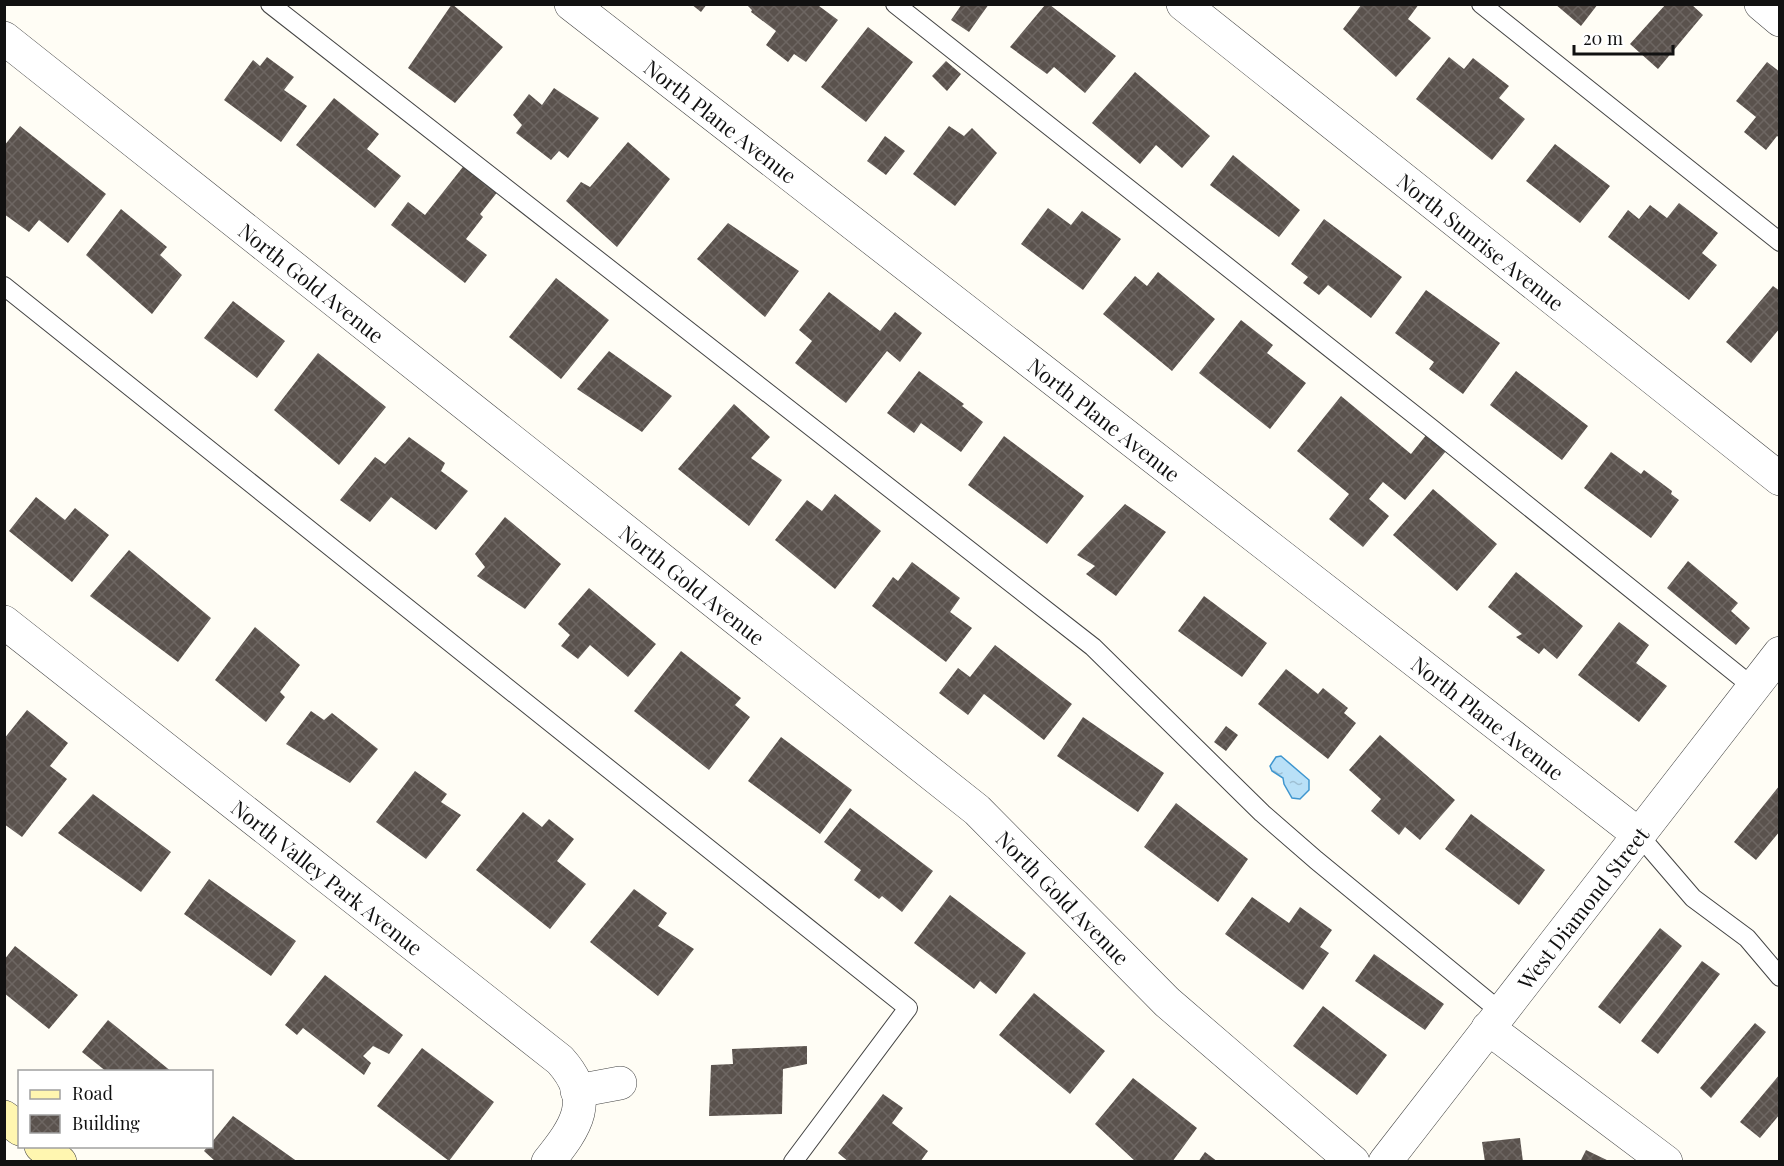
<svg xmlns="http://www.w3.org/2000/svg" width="1784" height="1166" font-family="'Playfair Display',serif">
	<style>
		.water { fill: url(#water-ripples); stroke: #3f96cf; stroke-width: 1.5 }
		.building { fill: url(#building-cross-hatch) }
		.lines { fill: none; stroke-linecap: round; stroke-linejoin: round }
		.lane-casing { stroke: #444; stroke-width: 20 }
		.street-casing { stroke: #444; stroke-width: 34 }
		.secondary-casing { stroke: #333; stroke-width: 34 }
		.lane { stroke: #fff; stroke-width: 18 }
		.street { stroke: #fff; stroke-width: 33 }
		.secondary { stroke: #fff6b0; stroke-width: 33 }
		.labels { text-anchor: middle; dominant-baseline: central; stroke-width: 6; stroke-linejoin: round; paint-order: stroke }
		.street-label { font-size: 21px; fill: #111; stroke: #fff }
	</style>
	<defs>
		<pattern id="water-ripples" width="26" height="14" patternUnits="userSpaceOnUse" patternTransform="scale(1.5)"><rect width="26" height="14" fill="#b9e0f7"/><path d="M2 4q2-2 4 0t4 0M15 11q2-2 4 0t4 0" fill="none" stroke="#9ebfd3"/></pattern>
		<pattern id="building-cross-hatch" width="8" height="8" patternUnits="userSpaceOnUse" patternTransform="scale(1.5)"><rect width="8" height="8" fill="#5a524d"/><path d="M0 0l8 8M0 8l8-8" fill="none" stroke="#6d6662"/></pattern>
	</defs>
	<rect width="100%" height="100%" fill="#fffdf5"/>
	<path class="water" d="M1281 756 1309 780V790L1300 799 1292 798 1284 784 1283 778 1272 771 1270 766 1276 757Z"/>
	<path class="building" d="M452 4 503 47 455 103 408 68Z
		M691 4H707L701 12Z
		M746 4H820L819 6 838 20 806 62 794 54 788 62 766 45 776 31 751 12 752 10Z
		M962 4H989L969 32 951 20Z
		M1362 4H1419L1408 19 1431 38 1396 77 1343 29Z
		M1555 4H1598L1581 26Z
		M1666 4H1691L1703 15 1658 69 1630 44Z
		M1045 5H1050L1116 56 1085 93 1054 67 1047 74 1010 47Z
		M868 27 913 62 866 122 821 87Z
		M267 57 294 77 284 90 307 106 281 142 224 100 253 60 260 66Z
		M1449 57 1464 69 1473 58 1509 86 1499 98 1525 119 1492 160 1416 99Z
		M946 61 961 74 947 91 932 76Z
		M1767 62 1780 72V138L1777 136 1766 150 1744 132 1756 117 1736 101Z
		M1135 72 1210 136 1182 168 1156 145 1140 164 1092 123Z
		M554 88 599 118 568 158 559 151 551 160 516 133 522 125 513 115 529 94 542 105Z
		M334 98 379 134 367 149 401 176 375 208 296 145Z
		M20 126 106 194 68 243 39 220 29 232 4 214V146Z
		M949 126 964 136 972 128 997 153 955 206 913 174Z
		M885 136 905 151 886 175 867 161Z
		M628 142 670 179 617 247 566 201 581 182 590 187Z
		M1555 144 1610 186 1580 223 1526 181Z
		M1233 155 1300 210 1279 237 1210 185Z
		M466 163 499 190 480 214 483 217 466 239 487 255 465 283 391 225 408 202 425 215Z
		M1679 203 1718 233 1702 253 1717 265 1689 300 1608 237 1628 210 1639 219 1650 205 1667 218Z
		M1048 208 1071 225 1082 211 1121 239 1083 290 1021 244Z
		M121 209 167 247 160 255 182 275 152 314 86 255Z
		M1324 219 1402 277 1371 318 1328 285 1319 295 1303 283 1308 277 1291 264Z
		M728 223 799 271 765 317 697 259Z
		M1158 272 1215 319 1172 371 1103 314 1135 276 1147 286Z
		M556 278 609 320 561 379 509 337Z
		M1773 286 1780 291V328L1751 363 1726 342Z
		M1426 290 1500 343 1463 394 1429 369 1434 362 1395 333Z
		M829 292 880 331 895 312 922 333 900 362 887 351 846 403 795 363 812 341 799 330Z
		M233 301 285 341 257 378 204 338Z
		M1241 320 1273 345 1267 353 1306 383 1270 429 1199 373Z
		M609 351 672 396 642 432 577 389Z
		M318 353 386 407 339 465 274 410Z
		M919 371 964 404 962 406 983 422 961 452 921 423 914 433 887 413Z
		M1516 371 1588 426 1562 460 1490 405Z
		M1341 396 1411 454 1427 434 1446 451 1405 500 1383 482 1369 499 1389 516 1363 547 1329 519 1349 494 1297 451Z
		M734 404 770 437 751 458 782 480 749 526 678 469Z
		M1004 436 1084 496 1047 544 968 485Z
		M409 437 445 463 441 471 468 491 436 530 391 497 370 522 340 500 375 457 385 464Z
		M1611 452 1641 474 1644 470 1672 491 1671 494 1679 500 1651 538 1584 488Z
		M1433 489 1497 544 1457 591 1393 535Z
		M835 494 881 531 835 589 775 540 807 500 822 511Z
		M36 497 65 520 75 508 109 535 72 582 9 531Z
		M1125 504 1166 532 1116 596 1086 574 1095 566 1077 555Z
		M505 517 561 564 525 609 477 576 485 567 475 554Z
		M129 550 211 618 178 662 90 596Z
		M1688 561 1738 603 1731 611 1750 628 1736 645 1667 588Z
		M912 562 960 598 950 612 972 628 946 662 872 606 893 577 898 581Z
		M1516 572 1583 626 1557 659 1544 648 1539 654 1516 637 1522 634 1488 607Z
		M589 588 656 644 628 677 590 645 578 659 561 646 570 635 558 624Z
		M1204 596 1267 643 1242 677 1178 631Z
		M1619 622 1649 645 1636 663 1667 686 1639 722 1578 675Z
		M255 627 300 665 280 692 285 697 266 722 215 680Z
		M995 645 1072 704 1044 740 984 694 968 715 939 693 958 668 970 677Z
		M681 651 741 698 735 705 750 717 709 770 634 711Z
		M1286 669 1318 694 1323 688 1348 708 1344 713 1356 723 1328 759 1258 704Z
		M27 710 68 743 50 766 67 779 22 837 4 824V739Z
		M311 711 324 720 332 713 378 749 350 783 286 744Z
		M1083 717 1164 773 1138 812 1057 756Z
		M1226 726 1238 735 1226 751 1214 742Z
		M1380 735 1455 800 1420 840 1405 827 1399 835 1371 811 1381 799 1349 770Z
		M781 737 852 790 820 834 748 781Z
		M415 771 447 794 441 802 461 815 426 859 376 822Z
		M1780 785V831L1756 860 1734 842Z
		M93 794 171 852 141 892 58 833Z
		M1176 803 1248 859 1218 902 1144 847Z
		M850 808 933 871 902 912 882 896 879 899 854 880 861 870 824 842Z
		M523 812 542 827 549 819 574 839 557 861 586 884 550 929 476 870Z
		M1471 814 1545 870 1519 905 1445 849Z
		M209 879 296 941 271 976 184 914Z
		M634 889 667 913 658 926 694 949 658 996 590 942Z
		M950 895 1026 953 996 994 980 981 974 989 914 943Z
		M1252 897 1289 923 1300 907 1332 930 1320 947 1329 953 1303 990 1225 934Z
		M1660 928 1682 946 1620 1024 1598 1007Z
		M15 946 78 995 49 1029 4 993V960Z
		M1374 954 1444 1004 1425 1030 1355 981Z
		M1702 961 1720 974 1658 1054 1641 1041Z
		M325 975 403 1035 389 1054 373 1046 363 1056 371 1063 364 1075 303 1028 297 1035 285 1025Z
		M1034 993 1105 1051 1070 1094 999 1035Z
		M1323 1006 1387 1055 1357 1095 1293 1046Z
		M108 1020 172 1072H107L82 1052Z
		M1755 1023 1766 1032 1711 1098 1700 1088Z
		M807 1046V1064L783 1069 782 1114 709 1116 711 1065 733 1064 732 1049Z
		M422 1048 494 1102 449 1161 377 1106Z
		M1780 1074V1114L1760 1138 1740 1122Z
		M1133 1078 1197 1128 1172 1162H1136L1095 1124Z
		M883 1094 903 1108 892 1123 928 1151 920 1162H849L838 1153Z
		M233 1116 298 1162H216L204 1151 208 1146H212V1142Z
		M1520 1138 1523 1162H1485L1482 1142Z
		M1586 1150 1611 1162H1580Z
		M1205 1152 1218 1162H1198Z"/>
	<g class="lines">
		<g class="lane-casing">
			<path id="lane" d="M270 4 1093 647 1262 813 1316 860 1501 1012
				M895 4 1431 428 1753 687
				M1481 4 1780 242
				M4 286 908 1008 793 1162
				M1638 834 1693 898 1747 938 1780 977"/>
		</g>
		<g class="street-casing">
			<g id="street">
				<path id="s1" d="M571 4 1638 834"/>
				<path id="s2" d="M1183 4 1780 479"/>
				<path d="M1761 4 1780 20"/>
				<path id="s3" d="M4 38 977 810 1167 1002 1353 1162"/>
				<path id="s4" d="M4 622 560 1060C596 1100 576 1127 548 1162"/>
				<path d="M1488 1028 1666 1162"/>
				<path d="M577 1091 620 1083"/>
				<path id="s5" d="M1385 1162 1780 653"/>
			</g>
		</g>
		<g class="secondary-casing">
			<path id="secondary" d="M4 1117 20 1129
				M41 1146 60 1162"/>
		</g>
		<use href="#lane" class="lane"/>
		<use href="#street" class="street"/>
		<use href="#secondary" class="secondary"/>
	</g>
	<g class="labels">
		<g class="street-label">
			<text stroke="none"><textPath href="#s1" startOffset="190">North Plane Avenue</textPath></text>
			<text stroke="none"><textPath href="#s2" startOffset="381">North Sunrise Avenue</textPath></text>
			<text stroke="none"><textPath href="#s3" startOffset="393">North Gold Avenue</textPath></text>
			<text stroke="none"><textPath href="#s1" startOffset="676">North Plane Avenue</textPath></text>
			<text stroke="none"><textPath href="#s3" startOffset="879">North Gold Avenue</textPath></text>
			<text stroke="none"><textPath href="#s1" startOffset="1162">North Plane Avenue</textPath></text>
			<text stroke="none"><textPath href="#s4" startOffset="412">North Valley Park Avenue</textPath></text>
			<text stroke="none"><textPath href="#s3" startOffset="1365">North Gold Avenue</textPath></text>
			<text stroke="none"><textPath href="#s5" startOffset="322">West Diamond Street</textPath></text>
		</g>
	</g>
	<rect width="1784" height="1166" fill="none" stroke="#111111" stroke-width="12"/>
	<rect x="18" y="1070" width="195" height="78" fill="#ffffff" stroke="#a0a0a0" stroke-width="1.5"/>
	<rect x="30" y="1090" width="30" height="9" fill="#fff6b0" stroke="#a0a0a0" stroke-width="1.5"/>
	<text x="72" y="1100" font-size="18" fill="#111111">Road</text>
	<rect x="30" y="1115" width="30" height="18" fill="url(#building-cross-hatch)" stroke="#a0a0a0" stroke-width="1.5"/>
	<text x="72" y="1130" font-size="18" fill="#111111">Building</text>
	<path d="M1574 45v9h99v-9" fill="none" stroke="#111111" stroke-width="3"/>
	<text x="1583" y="45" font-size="18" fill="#111111" stroke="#ffffff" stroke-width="4.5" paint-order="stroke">20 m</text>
</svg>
